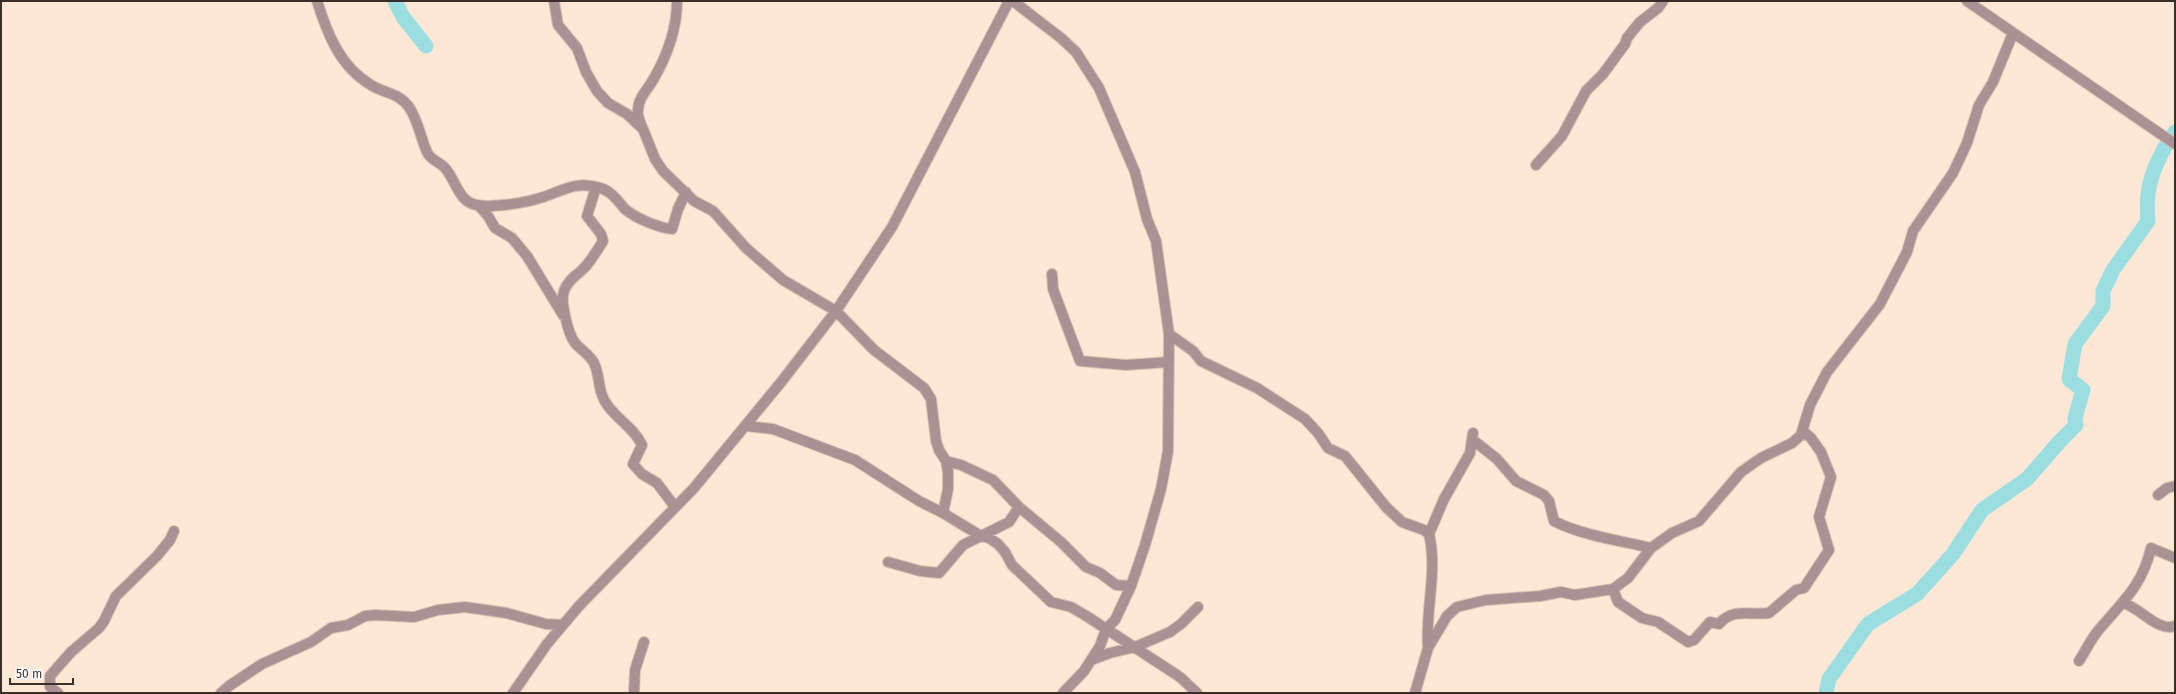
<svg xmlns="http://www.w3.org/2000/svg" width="2176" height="694" font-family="'Fira Sans',sans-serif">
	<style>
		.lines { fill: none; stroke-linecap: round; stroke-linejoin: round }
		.river { stroke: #9adee2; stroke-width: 15 }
		.minor-casing { stroke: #d6c3b2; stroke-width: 12 }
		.minor { stroke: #aa9193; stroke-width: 10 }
	</style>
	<rect width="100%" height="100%" fill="#fee8d5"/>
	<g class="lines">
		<path class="river" d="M395 1 403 17 426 46
			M2172 136 2175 132
			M1826 693 1829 679 1868 624 1917 594 1953 554 1982 510 2027 479 2061 440 2076 425 2075 418 2083 390 2069 379 2075 344 2103 306V291L2113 270 2148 221C2145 191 2151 173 2165 147"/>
		<g class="minor-casing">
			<path id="minor" d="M317 1C327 33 340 67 371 85 385 94 398 92 409 107 418 120 421 139 427 152 430 160 440 162 445 168 456 180 458 202 477 205 491 208 525 203 540 198 561 192 573 181 597 187 611 190 616 199 625 209 635 218 659 228 672 229L678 209 686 192
				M554 1 558 25 577 48 586 72 597 91 608 103 627 114 643 129 655 159 663 171 694 201 713 211 746 248 783 280 836 311 874 350 924 388 931 399 936 441 939 450 946 461 948 472V489L943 513
				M1013 1 1061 38 1076 52 1099 88 1135 172 1147 219 1156 241 1169 334 1168 451 1161 489 1145 545 1131 586 1115 620 1106 629 1100 646 1084 671 1063 693
				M1967 1 2175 144
				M642 127C640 122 637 115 638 110 638 98 648 89 653 80 667 56 677 29 677 1
				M1536 165 1562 136 1586 91 1603 74 1625 44 1627 38 1640 22 1658 8 1663 1
				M596 187 587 216 601 234 603 241C598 249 592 259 586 266 578 275 568 279 564 291 560 301 568 334 575 343 581 350 590 355 594 363 601 378 597 392 608 406 619 421 634 428 642 445L633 464 642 474 657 483 675 507
				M479 206 488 216 495 228 512 238 527 256 563 315
				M1052 274 1053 289 1080 361 1126 365 1169 362
				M1169 334 1193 351 1201 361 1257 388 1305 419 1318 433 1328 448 1345 456 1386 507 1402 522 1424 530 1429 534C1438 572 1425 610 1428 648
				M746 426 773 429 855 460 919 501 943 513 981 536 989 538 998 544 1005 552 1012 565 1051 602 1071 607 1088 617 1180 677 1197 693
				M1473 440 1497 459 1516 481 1544 495 1549 501 1554 521C1580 535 1622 541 1651 548
				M946 461 961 465 993 480 1019 507 1061 542 1086 567 1100 573 1116 585 1131 586
				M2158 495 2167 488 2175 486
				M1429 534 1444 499 1470 453 1473 433
				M888 562 920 571 939 573 963 545 1009 522 1019 507
				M1613 589 1618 602 1642 618 1658 622 1688 642 1694 640 1710 622 1719 624C1733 607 1751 616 1769 613L1796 590 1804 588 1829 550 1819 517 1831 477 1821 452 1811 438 1803 431
				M2123 603C2141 608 2157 632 2175 626
				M1091 660 1110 653 1135 647 1170 632 1181 624 1198 607
				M2079 661C2085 652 2090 641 2097 632 2121 603 2142 587 2151 548L2175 558
				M58 693 50 687V676L71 652 99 628 104 621 116 596 157 556 170 540 174 531
				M221 693 229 686 262 664 311 642 331 628 348 625 365 616 375 615 414 617 438 610 465 607 506 613 546 624 563 625
				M513 693 547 644 579 606 694 488 782 381 836 311 892 227 1009 1
				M634 693 635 670 644 642
				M1415 693 1428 648 1447 616 1457 607 1486 600 1540 596 1561 592 1575 595 1613 589 1628 578 1651 548 1672 533 1699 521 1741 472 1761 458 1792 443 1801 435 1810 405 1827 372 1880 304 1907 252 1913 231 1953 173 1967 143 1979 105 1993 82 2013 33"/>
		</g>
		<use href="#minor" class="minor"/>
	</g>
	<rect width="2176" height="694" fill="none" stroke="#383028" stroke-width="4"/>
	<path d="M10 678v6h63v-6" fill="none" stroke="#383028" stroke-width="2"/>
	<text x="16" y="678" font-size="12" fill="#383028" stroke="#ffffff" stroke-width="3" paint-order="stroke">50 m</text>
</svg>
